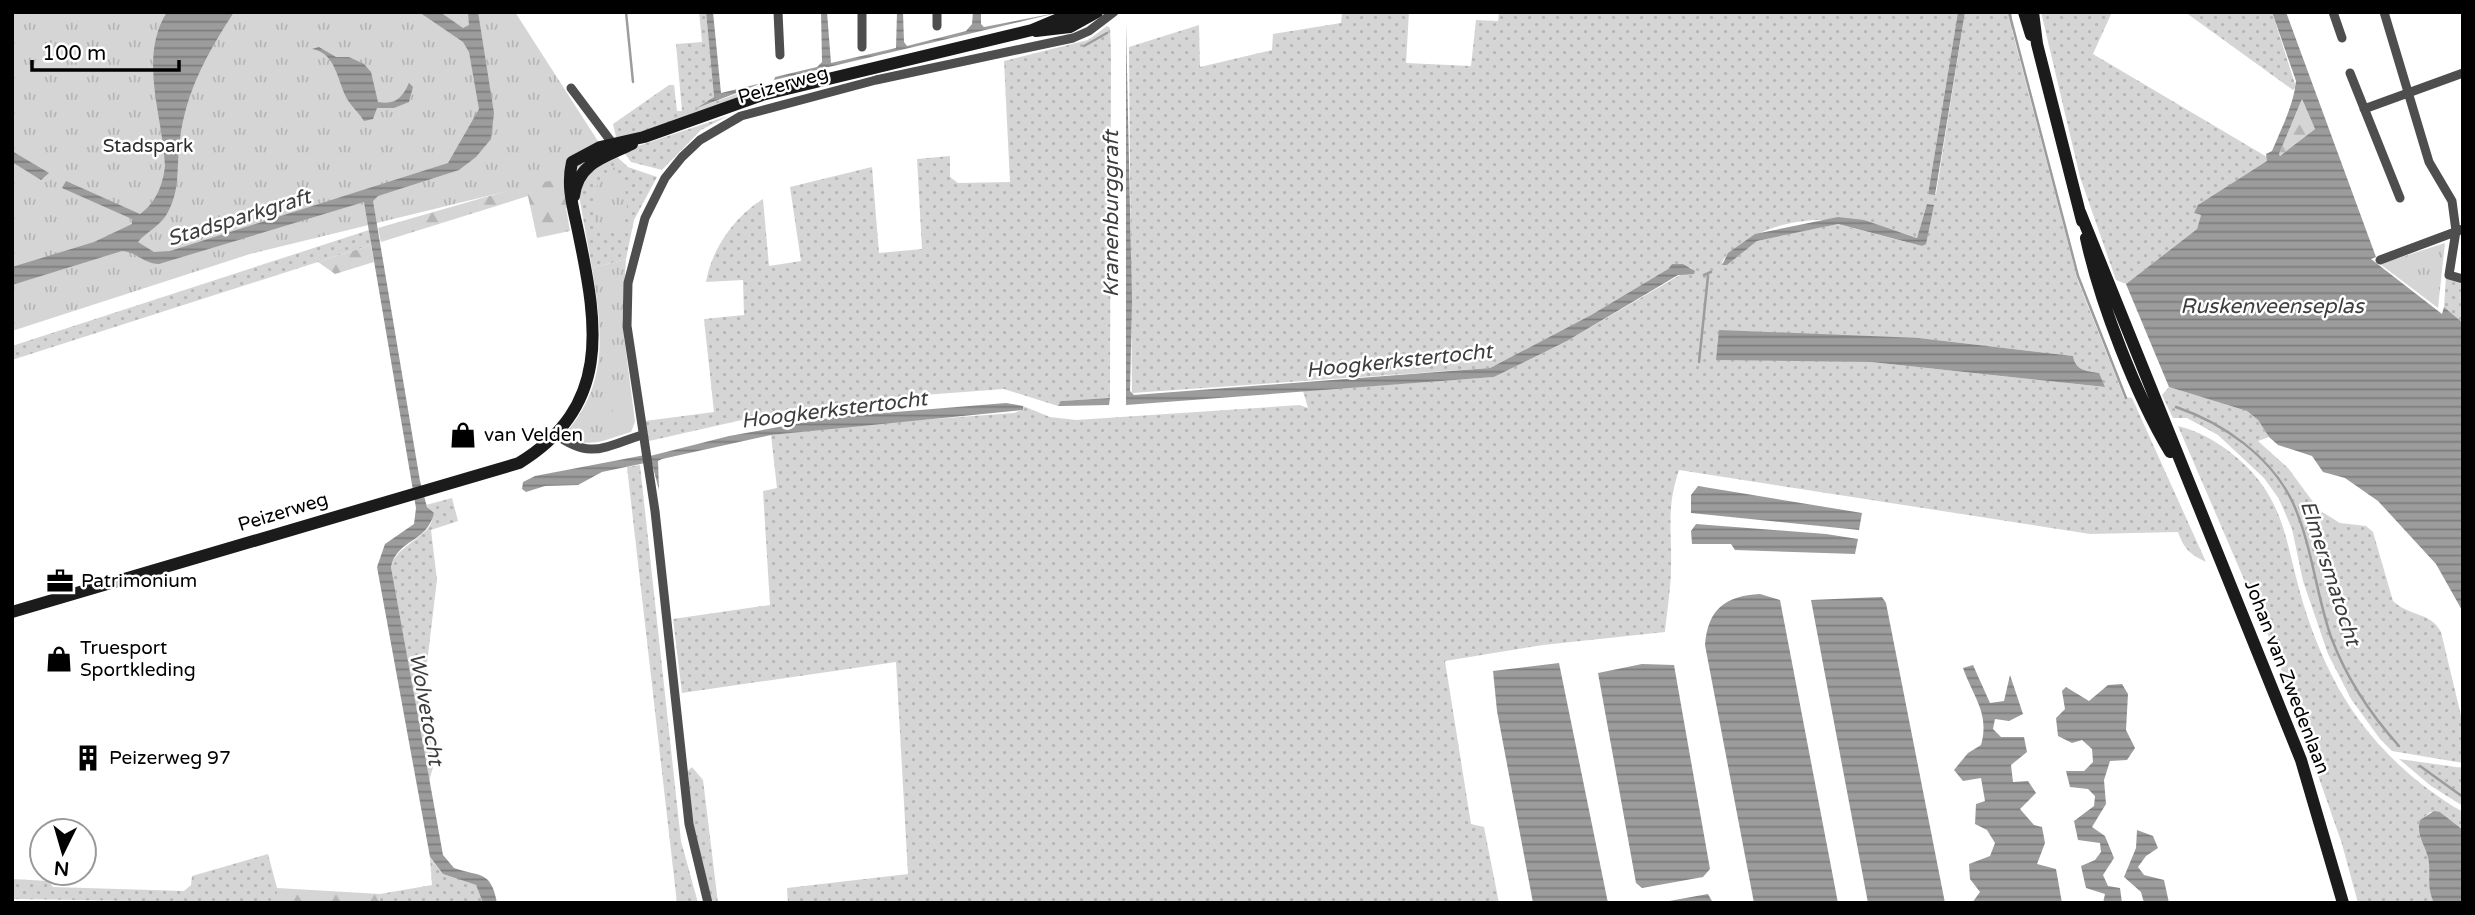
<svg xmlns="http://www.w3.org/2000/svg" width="2475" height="915" font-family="'Varela Round',sans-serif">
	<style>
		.grass { fill: url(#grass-dots); fill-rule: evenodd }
		.forest { fill: url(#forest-firs) }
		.park { fill: url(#park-tufts) }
		.pitch { fill: #d5d5d5 }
		.water { fill: url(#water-rules); fill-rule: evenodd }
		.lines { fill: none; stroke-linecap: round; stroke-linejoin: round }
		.stream { stroke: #9c9c9c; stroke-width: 2.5 }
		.street { stroke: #4e4e4e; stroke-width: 9 }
		.secondary { stroke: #1b1b1b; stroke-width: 12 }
		.labels { text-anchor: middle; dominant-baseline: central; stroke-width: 5; stroke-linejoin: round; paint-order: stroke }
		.street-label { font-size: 19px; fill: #000; stroke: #fff }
		.park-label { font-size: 19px; fill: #2c2c2c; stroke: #fff }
		.poi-label { font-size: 19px; fill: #000; stroke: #fff; text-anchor: start }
		.water-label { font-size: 21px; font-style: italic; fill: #3d3d3d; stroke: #fff }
	</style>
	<defs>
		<pattern id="grass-dots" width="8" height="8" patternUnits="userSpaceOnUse" patternTransform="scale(1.75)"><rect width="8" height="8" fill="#d5d5d5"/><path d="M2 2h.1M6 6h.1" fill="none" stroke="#b5b5b5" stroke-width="1.8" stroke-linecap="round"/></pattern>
		<pattern id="forest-firs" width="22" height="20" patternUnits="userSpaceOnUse" patternTransform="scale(1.75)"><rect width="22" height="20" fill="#d5d5d5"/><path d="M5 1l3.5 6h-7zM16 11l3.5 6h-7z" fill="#b5b5b5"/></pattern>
		<pattern id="park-tufts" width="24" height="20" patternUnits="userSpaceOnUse" patternTransform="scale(1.75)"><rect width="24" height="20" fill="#d5d5d5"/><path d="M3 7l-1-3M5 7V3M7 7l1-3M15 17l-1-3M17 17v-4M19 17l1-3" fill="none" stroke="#b5b5b5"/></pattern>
		<pattern id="water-rules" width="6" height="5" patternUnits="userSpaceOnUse" patternTransform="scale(1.75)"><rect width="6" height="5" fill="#9c9c9c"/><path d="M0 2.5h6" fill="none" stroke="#7d7d7d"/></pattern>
	</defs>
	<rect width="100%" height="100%" fill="#fff"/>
	<path class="grass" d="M699 12H706L714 97 695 109 761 85 763 90 621 139 616 137 613 124 669 85H674L677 111H682L676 44 702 42Z
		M1342 12H1409L1406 63 1471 66 1476 20 1498 21 1499 12H1958L1928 194H1936L1965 12H2012V30L2078 281 2124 397 2132 398 2206 562C2190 554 2184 549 2178 532L2090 534 1679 470C1666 509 1672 528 1671 567 1671 588 1667 611 1665 632L1543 645 1445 661 1471 824 1484 827 1499 903H788L787 888 908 874 896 662 682 693 673 619 770 605 763 491 777 488 771 435 878 423 1014 413 1022 410 1023 406 1050 417 1076 420 1300 405 1308 408 1303 391 1494 377 1567 341 1692 268 1672 264 1668 269 1591 315 1490 368 1132 393 1129 47 1199 25 1200 67 1272 50 1273 34 1341 23ZM1927 204 1922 246 1837 224 1757 241 1727 265 1722 263C1725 254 1733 250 1740 245 1789 208 1864 218 1917 238ZM1919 338 2073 356C2076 371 2092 378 2104 387L1871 362 1772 358Z
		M2041 12H2112L2093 54 2267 157 2268 161 2199 206 2194 213 2201 215 2197 229 2126 284 2116 280 2080 177Z
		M2185 12H2272L2296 87 2293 90Z
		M1107 26 1110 28 1111 50 1110 398 1061 401 1058 406 1004 389 883 398 782 411 649 441 645 421 714 412 704 319 744 315 743 280 706 282C711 250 735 216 763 199L769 266 801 261 790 187 872 167 879 253 922 249 917 159 950 156V177L958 183 1010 182 1004 61 1088 40Z
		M728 116 701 130 662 170 631 162 623 151Z
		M616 156 628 167 657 177 634 220 626 259 592 268 578 190 580 171Z
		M369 230 371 245 12 360V346Z
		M2446 276 2463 283V323L2444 307Z
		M2169 387 2247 411 2258 420 2269 437 2258 441 2288 468 2319 510 2340 523 2366 526 2373 532 2393 601C2408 616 2431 612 2441 632L2463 724V763L2392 751 2380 739 2351 699 2328 654 2303 581 2292 529 2279 499 2264 478 2218 435 2187 418H2173L2162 395Z
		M2178 426C2216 435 2258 469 2274 505 2286 529 2290 555 2297 581 2305 613 2317 646 2332 676 2361 733 2407 780 2463 812V830L2440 812H2430L2420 821C2415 838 2428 847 2429 864 2430 879 2428 888 2434 903H2358L2342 844 2274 649Z
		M640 465 681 841 698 903H677L627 467Z
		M452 498 458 521 431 530 437 580 424 688 434 764 429 781 391 567C396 541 450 532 426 505Z
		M2399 759 2463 768V806L2431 786Z
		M692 767 703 780 718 903H707L694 845 688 771Z
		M268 854 277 888V903L12 899V879L49 881 53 887 184 891 191 885 192 876Z
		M430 858 443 874 476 885 483 903H379L380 894 432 885Z"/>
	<path class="forest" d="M2302 99 2315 129 2280 156 2279 154Z
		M565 174 569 207 566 208 570 231 537 238 528 196 381 242 378 228Z
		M371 245 374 262 335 274 318 262Z
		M277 888 380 894 379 903H277Z"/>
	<path class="park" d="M12 12H515L603 149 586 172 250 254 12 331Z
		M615 167C627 188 631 207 622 230L595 232C593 209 589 179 615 167Z
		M2445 243 2438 308 2380 264Z
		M626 259 622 321 635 422 631 432C610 438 584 452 565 434 610 382 602 330 592 268Z"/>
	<path class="pitch" d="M612 387H627L630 427 613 428Z"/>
	<path class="water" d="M167 12H234C208 52 186 91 180 139 176 165 181 188 168 212 162 225 146 232 138 242L154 252 170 251 448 163 479 109 469 52 463 42 419 12H440L463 28 469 25 468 12H478L494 113 491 139 476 157 459 170 378 196 373 201 420 481 427 507 434 513C427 543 397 539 391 567L443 855 454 868C480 877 491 870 497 903H483L476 885 443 874 430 857 377 567 385 544 414 524 416 508 364 202 159 264C144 264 135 251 122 251L12 285V267L94 242 132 224V219L62 188 66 181 140 214C156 203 163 184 165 166 163 116 138 58 167 12Z
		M706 12H713L721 93 762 83 695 109 714 97Z
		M821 12H827L831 63 896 48 897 12H903L904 42 907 46 966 31 972 24 973 12H981V24L984 27 1061 12 774 80 775 77 817 67 822 62Z
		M1958 12H1965L1935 195 1928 194Z
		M2272 12H2286L2376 257 2371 259 2442 314 2444 307 2463 323V612L2436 564 2378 501 2345 478 2323 472 2312 456 2278 445 2269 437 2258 420 2247 411 2169 387 2126 284 2197 229 2201 215 2194 213 2198 205 2267 161 2266 154 2272 151C2282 127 2294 104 2296 81ZM2302 99 2315 129 2280 156 2279 154Z
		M1126 23 1132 301 1130 391 1134 395 1490 368 1591 315 1668 269 1672 264H1683L1695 271 1694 274 1678 275 1567 341 1494 377 1126 405Z
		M319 47 336 57H349L364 64 371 72 378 102C396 105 402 98 409 83L413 87 409 102 394 108H377L373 119 364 121C359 113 352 107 347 99 337 80 336 53 312 49Z
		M12 151 49 173 41 180 12 162Z
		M1927 204 1934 205 1926 244 1922 246 1838 224 1757 241 1727 265H1722L1728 253 1755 234 1838 217 1864 220 1917 238Z
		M1719 330 1919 338 2073 356C2076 371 2086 371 2099 373L2105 387 1871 362 1716 360Z
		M1110 398 1109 405 1058 406 1061 401Z
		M1006 403 1023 406V410L771 435 662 459 658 461 659 490 650 456 729 436 834 417Z
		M645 455V463L602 472 578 485 545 486 526 492 522 489 523 482 535 476Z
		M1698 486 1862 513 1859 530 1691 513V495Z
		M1696 524 1826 534 1858 539 1855 554 1735 550 1731 544H1692L1691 531Z
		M1760 594 1780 600 1838 903H1754L1705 645C1708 609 1725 596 1760 594Z
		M1882 597 1886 603 1945 903H1868L1811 600Z
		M1559 663 1608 903H1533L1497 711 1493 671Z
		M1642 664 1674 665 1710 869 1703 877 1642 888 1636 883 1598 673Z
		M1973 665 1990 703 2004 701 2010 675 2023 714 2009 721 1995 719 1993 729 2001 737H2024L2027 752 2011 765 2013 782 2028 781 2036 793 2020 809 2034 825 2042 827 2045 843 2037 864 2056 869 2062 903H1972L1980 892 1970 879 1969 864 1990 856 1995 843 1987 830 1975 824 1976 804 1985 801 1981 778 1963 781 1954 770 1968 753 1981 745C1990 713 1973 697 1963 668Z
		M2122 684 2128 694 2126 730 2135 748 2127 760 2110 761 2104 780 2106 804 2092 827 2105 836 2114 858 2103 875 2108 886 2120 888 2122 903H2103L2105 894 2086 888 2081 866 2095 860 2101 852 2100 843 2078 840 2074 821 2094 806 2095 796 2088 789 2070 787 2066 771H2084L2093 762 2092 749 2082 740 2072 743 2058 736 2056 718 2065 709 2062 691 2066 687 2089 701 2108 685Z
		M2434 811 2440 812 2463 830V903H2434C2427 888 2430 879 2429 864 2428 847 2415 838 2420 820Z
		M2137 830 2153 836 2158 848 2146 856 2138 867 2144 875 2164 880 2169 903H2144L2141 892 2124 877 2136 848Z
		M1708 894 1713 903H1658Z"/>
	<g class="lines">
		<path class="stream" d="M626 12 633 82
			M2009 12 2078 276 2126 398
			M1084 46 1107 33
			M1704 275 1711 272
			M1699 362 1708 276
			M2176 407C2223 423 2271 456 2293 503 2312 545 2316 594 2331 637 2346 677 2371 715 2399 746
			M2420 766 2463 797"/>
		<path class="street" d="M778 12 780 55
			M862 12V47
			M937 12V26
			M2333 12 2342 38
			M2384 12 2429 162 2452 201 2456 231 2449 275 2463 279
			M2350 73 2400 198
			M571 88 616 148
			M2364 109 2463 73
			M2380 260 2463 229
			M555 434C591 460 603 447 642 435
			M708 903 689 824 655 511 627 326 628 283 645 218 665 178 682 157 700 140 741 116 876 80 1073 38 1089 31 1114 12"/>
		<path class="secondary" d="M2024 12 2031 35
			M2033 12 2037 44 2082 221
			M1036 31 1070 27 1097 12
			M574 196C578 162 606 157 632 144
			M2080 212 2301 760 2343 903
			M2086 238C2100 303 2136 395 2170 452
			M12 612 519 463C611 407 598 327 579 236 574 210 566 188 572 162L600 147 644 137 762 95 1032 30 1075 12"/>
	</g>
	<defs>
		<g id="shop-bare" transform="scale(2.1)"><path d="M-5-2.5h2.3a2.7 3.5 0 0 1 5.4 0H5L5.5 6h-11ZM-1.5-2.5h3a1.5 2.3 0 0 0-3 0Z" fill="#000" stroke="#fff" stroke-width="2.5" paint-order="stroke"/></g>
		<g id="office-bare" transform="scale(2.1)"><path d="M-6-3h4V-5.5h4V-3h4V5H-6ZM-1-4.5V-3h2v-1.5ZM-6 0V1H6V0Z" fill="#000" stroke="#fff" stroke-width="2.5" paint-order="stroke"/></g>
		<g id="building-bare" transform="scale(2.1)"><path d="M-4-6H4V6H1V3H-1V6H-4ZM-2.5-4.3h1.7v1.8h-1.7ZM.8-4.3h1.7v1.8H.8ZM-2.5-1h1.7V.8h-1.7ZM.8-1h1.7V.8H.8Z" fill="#000" stroke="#fff" stroke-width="2.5" paint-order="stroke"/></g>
	</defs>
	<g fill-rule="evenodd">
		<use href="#shop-bare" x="463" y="435"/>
		<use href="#office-bare" x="60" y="581"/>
		<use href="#shop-bare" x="59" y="659"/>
		<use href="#building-bare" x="88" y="758"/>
	</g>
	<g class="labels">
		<g class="street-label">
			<text transform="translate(783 85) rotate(-16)">Peizerweg</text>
			<text transform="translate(283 512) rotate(-17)">Peizerweg</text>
			<text transform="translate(2287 677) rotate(69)">Johan van Zwedenlaan</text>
		</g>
		<g class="park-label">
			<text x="148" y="146">Stadspark</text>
		</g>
		<g class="poi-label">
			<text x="484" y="435">van Velden</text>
			<text x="81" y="581">Patrimonium</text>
			<text x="80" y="648">Truesport<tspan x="80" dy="22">Sportkleding</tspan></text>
			<text x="109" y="758">Peizerweg 97</text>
		</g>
		<g class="water-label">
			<text transform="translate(1111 214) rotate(-90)">Kranenburggraft</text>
			<text transform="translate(239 218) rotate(-17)">Stadsparkgraft</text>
			<text x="2272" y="306">Ruskenveenseplas</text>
			<text transform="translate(1399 361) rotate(-6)">Hoogkerkstertocht</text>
			<text transform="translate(834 410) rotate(-7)">Hoogkerkstertocht</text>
			<text transform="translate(2330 573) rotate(72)">Elmersmatocht</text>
			<text transform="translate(426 709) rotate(80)">Wolvetocht</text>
		</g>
	</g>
	<rect width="2475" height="915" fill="none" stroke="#000000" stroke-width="28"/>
	<g transform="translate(63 852) rotate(185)"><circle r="33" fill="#ffffff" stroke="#999999" stroke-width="2"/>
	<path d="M0-5L12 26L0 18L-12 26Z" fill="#000000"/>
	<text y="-10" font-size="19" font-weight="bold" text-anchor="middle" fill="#000000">N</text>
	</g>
	<path d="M32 60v10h147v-10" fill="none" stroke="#000000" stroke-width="3.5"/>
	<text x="42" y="60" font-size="21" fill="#000000" stroke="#ffffff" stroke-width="5" paint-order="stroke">100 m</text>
</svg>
